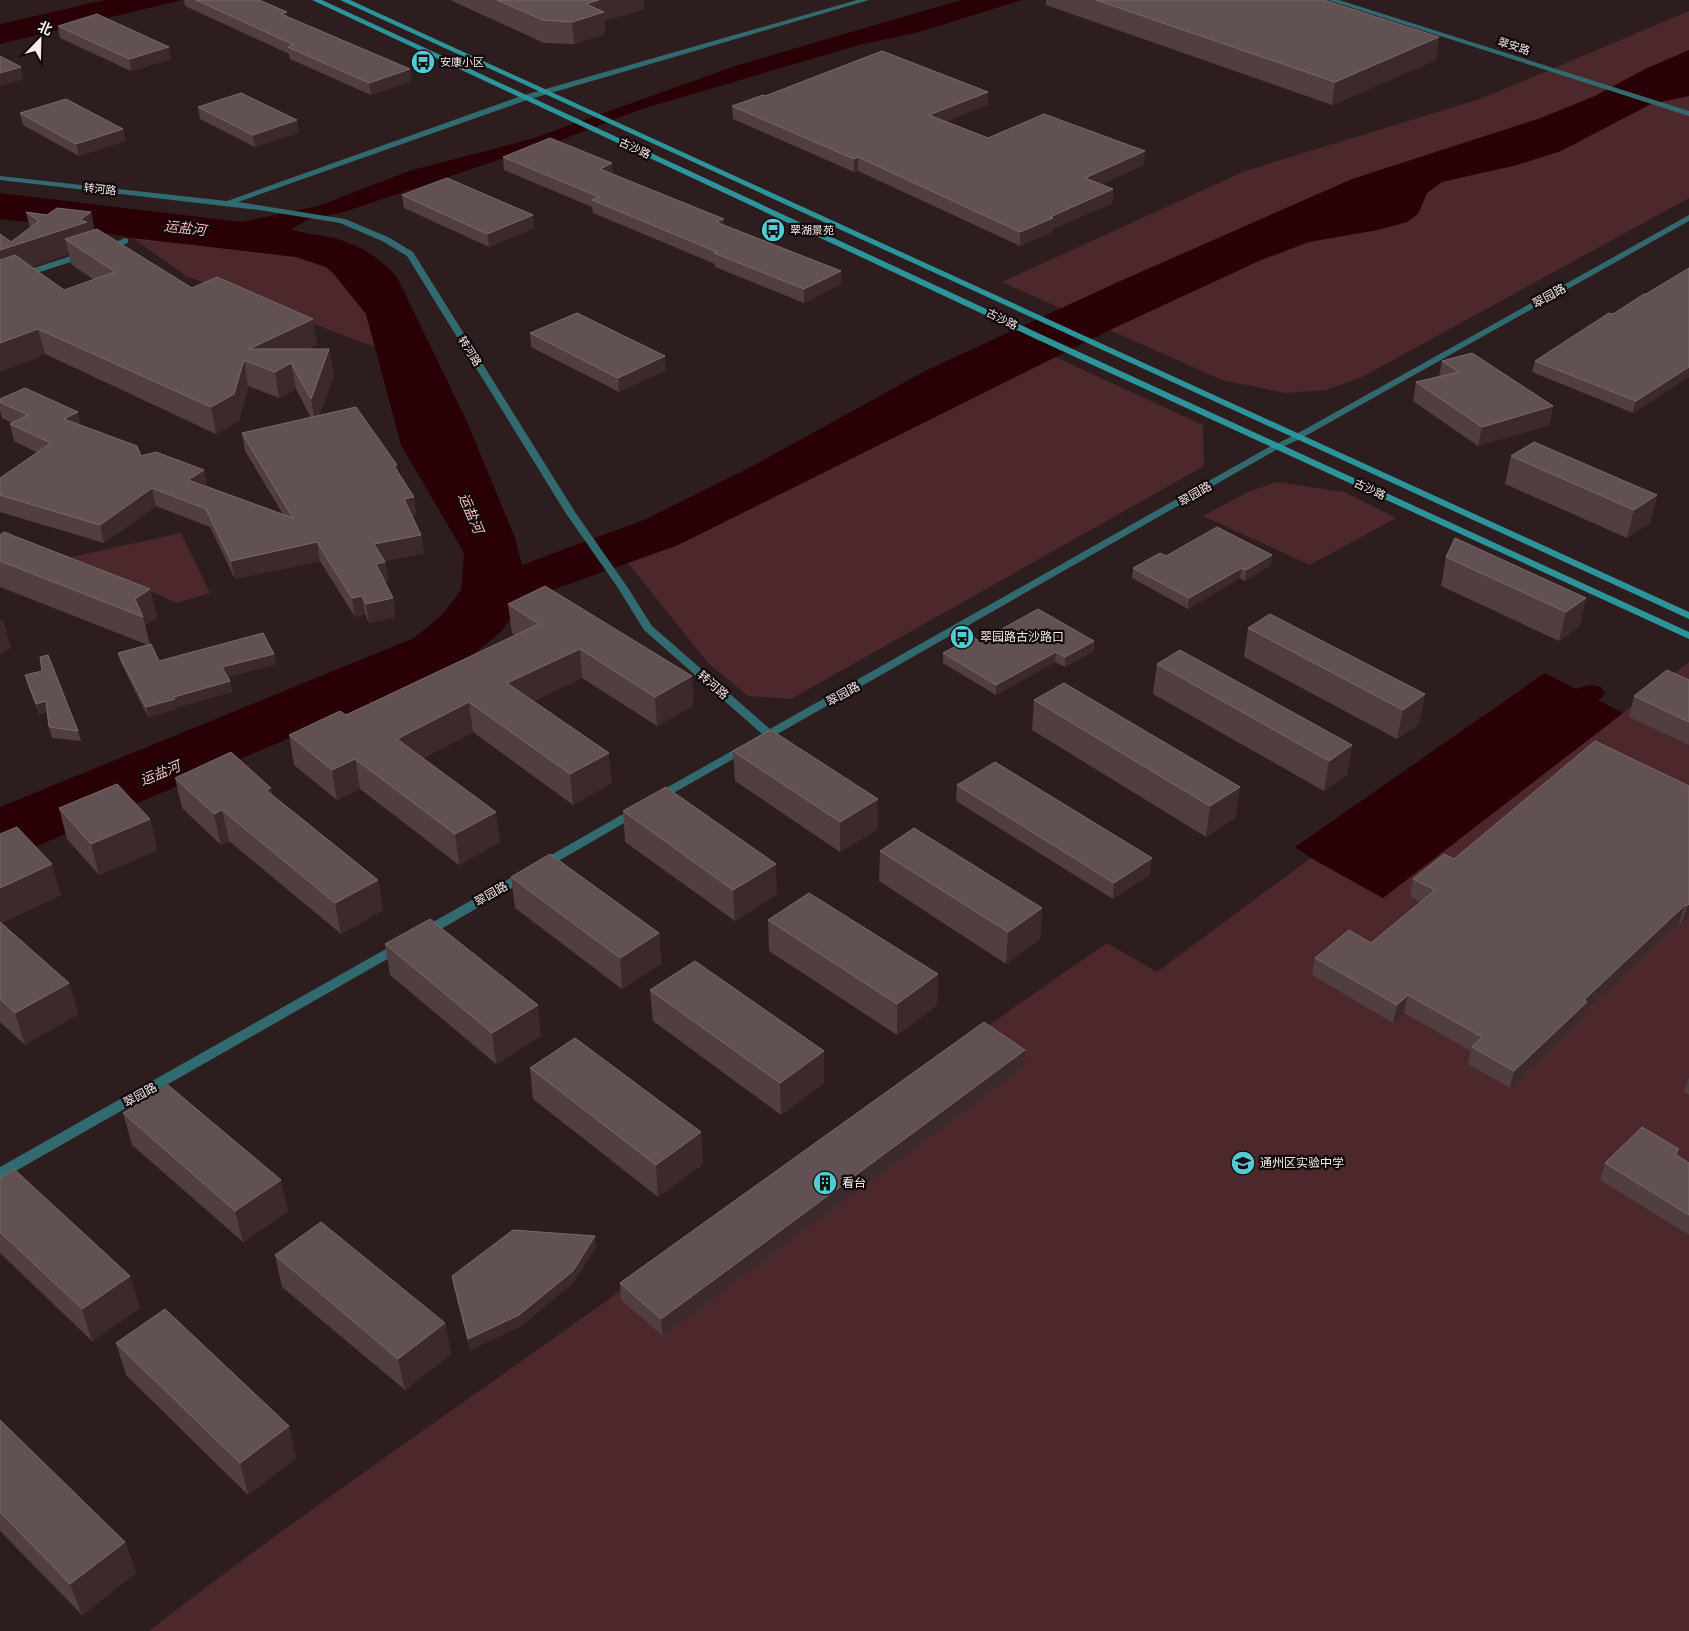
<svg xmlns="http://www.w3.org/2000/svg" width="1689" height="1631" font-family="'Public Sans','Noto Sans SC',sans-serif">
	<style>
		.green { fill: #4c282c }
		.water { fill: #2a0007 }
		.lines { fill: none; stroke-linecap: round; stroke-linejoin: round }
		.canal { fill: #2a0007; fill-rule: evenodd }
		.minor { fill: #316b6f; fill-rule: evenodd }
		.tertiary { fill: #316b6f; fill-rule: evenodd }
		.secondary { fill: #2c959b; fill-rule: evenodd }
		.wall { fill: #503e40; fill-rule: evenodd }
		.shaded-wall { fill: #3b292b }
		.building { fill: #625152; stroke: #79696a }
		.labels { text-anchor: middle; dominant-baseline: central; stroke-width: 4.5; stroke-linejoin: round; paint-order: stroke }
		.far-street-label { font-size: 11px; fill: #f7ebec; stroke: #11090a }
		.far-poi-label { font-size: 11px; fill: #f7ebec; stroke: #11090a; text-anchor: start }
		.street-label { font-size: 12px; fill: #f7ebec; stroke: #11090a }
		.poi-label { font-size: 12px; fill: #f7ebec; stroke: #11090a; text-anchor: start }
		.water-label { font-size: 14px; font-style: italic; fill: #f6bfc3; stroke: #11090a }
	</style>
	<rect width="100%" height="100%" fill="#2e1d1e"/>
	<path class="green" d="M1689 11V198L1362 377 1326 390 1285 393 1222 380 1002 282 1245 171 1483 98Z
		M133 238 296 257 326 267 334 274 366 314 375 347 186 276Z
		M1055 357 1203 425 1204 466 791 699 748 696 708 663 628 563 678 545Z
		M1277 482 1344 492 1396 518 1310 565 1203 516 1250 491Z
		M181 533 210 593 177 603 71 557Z
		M1689 662V1631H149C302 1512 463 1404 620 1291 782 1175 942 1056 1107 943L1157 972 1311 858 1383 898Z"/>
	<path class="water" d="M105 0H182L0 44V24Z
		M961 0H1022L919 32 859 45 642 109 548 145 507 157 344 212 310 219 291 229C304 234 320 235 334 238 361 246 379 257 397 277L468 424 515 538 522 565 646 519 749 468 927 370 1118 282 1352 179 1538 119 1595 96 1645 69 1689 50V96L1651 104 1561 151 1517 165 1442 182 1427 193 1418 214 1407 222 1378 230 1309 242 1259 261 1112 329 678 545 522 601 502 631 460 665 0 862V807L414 638 442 615 461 590 464 553 401 445 366 314 334 274 326 267 296 257 133 238 62 226 0 219V193L241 222 318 206 409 171 531 139 738 65Z
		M1545 673 1623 713 1383 898 1311 858 1295 847Z"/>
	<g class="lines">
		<path class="canal" d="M1591 685 1601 687 1605 693 1601 699 1588 702 1578 700 1574 694 1578 688Z"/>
		<path class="minor" d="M125 238 128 239V243L105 251 101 248Z
			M86 251 90 254 89 256 0 285V279Z
			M1296 434 1301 437 1300 439 1278 449 1273 446Z"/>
		<path class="tertiary" d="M857 0H869L527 100 238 202 345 219 388 237 413 252 575 512 628 588 652 626 770 729 1274 444 1278 443 1283 446 656 803 650 799 652 796 762 734 644 630 618 588 565 512 407 256 382 241 340 223 259 210 0 180V176L227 201 521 96Z
			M1328 0H1339L1689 111V116Z
			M1689 215V221L1300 439 1296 440 1291 437Z
			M639 805 645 809 643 812 429 936H419L417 933 419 930Z
			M400 941 405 943 407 946 405 949 0 1180V1167Z"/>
		<path class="secondary" d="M312 0H322L1040 334 1689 632V639L1034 338Z
			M340 0H350L1689 612V619Z"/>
	</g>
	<path class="wall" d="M184 0H259L288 17 410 69 411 81 371 95 290 59 289 54 185 6Z
		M450 0H644V9L604 21 605 34 574 44 544 43Z
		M1046 0H1324L1436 60 1332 105 1046 5Z
		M58 26 171 59 131 71 60 38Z
		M765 96 988 105 946 121 988 138 1144 165 1101 184 1113 189 1112 203 1053 229 1052 232 1020 246 858 171 854 172 733 119 732 106Z
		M198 107 299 133 255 147 200 119Z
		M20 113 123 129 125 141 79 156 23 125Z
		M503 157 613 174 724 225 841 271V284L804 303 715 267V264L593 213 592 207 504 170Z
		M402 195 534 228 489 247 404 208Z
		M26 212 47 215 91 212 94 229 192 288 317 344 308 349H329L334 375 319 416 397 465 398 472 414 497 416 515 412 516 421 535 424 553 385 561 388 580 384 581 393 598 395 617 369 623 365 614 355 617 320 561 235 579 210 527 156 506 104 543 0 512V478L38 453 14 441 10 424 12 423 2 418 0 410V399L81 425 141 456 204 470 207 486 283 514 245 451 242 433 311 418 296 389 279 398 248 386 239 421 216 434 45 354 0 372V250L30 228ZM69 254 71 264 94 280 64 290 31 267Z
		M1689 268V377L1633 413 1532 372 1535 361Z
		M530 333 666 370 619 392 531 347Z
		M1442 361 1553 406 1549 425 1478 446 1413 401 1416 382 1439 376Z
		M1511 456 1657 495 1650 523 1627 538 1505 484Z
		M0 535 150 589 157 618 145 625 150 645 159 661 276 664 228 677 230 681 232 692 177 707V709L148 717 121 663 118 653 148 645 0 587Z
		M1166 556 1271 565 1245 581 1240 578 1188 609 1132 578 1133 568Z
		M1446 557 1586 598 1579 627 1559 641 1441 586Z
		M508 604 692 676 693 706 657 726 582 678 534 701 612 783 573 805 473 732 423 758 500 842 459 865 360 789 337 800 294 765 289 735 346 715 515 635 512 633Z
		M1248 628 1425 694 1419 724 1397 739 1244 657Z
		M980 641H1094V651L1065 667 1055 662 996 695 943 663V653Z
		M1157 664 1352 745 1347 775 1324 791 1153 694Z
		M25 675 78 731 81 741 52 738 49 727 47 712 39 714 28 685Z
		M1689 680V745L1629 717 1634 696Z
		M1034 700 1236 817 1206 837 1032 730Z
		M733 751 878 829 840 852 735 781Z
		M175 778 271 788 272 795 378 880 383 910 341 934 229 841 221 845 182 808Z
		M957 785 1150 874 1113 899 956 801Z
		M1689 786V917L1681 924 1679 923 1585 1012 1582 1020 1510 1088 1468 1064 1471 1051 1404 1013 1393 1023 1312 975 1315 958 1371 943 1421 902 1410 896 1413 879 1454 859Z
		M59 808 150 819 157 850 99 875 67 839Z
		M623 811 777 894 735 921 625 842Z
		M0 834 61 895 1 923 69 983 78 1014 25 1045 0 1022Z
		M880 851 1042 908 1040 939 1006 964 879 881Z
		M511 877 659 933 661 964 622 989 515 908Z
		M768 920 938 974 937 1005 897 1035 769 951Z
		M385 944 541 1036 496 1064 390 975Z
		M650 990 824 1051V1083L781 1115 653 1021Z
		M1024 1067 663 1336 621 1300 620 1283Z
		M530 1068 701 1132 703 1164 658 1197 533 1099Z
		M1689 1077V1095L1684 1092Z
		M123 1113 288 1211 243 1242 132 1145Z
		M1679 1149 1677 1156 1689 1163V1235L1600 1180 1605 1163Z
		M0 1178 130 1276 140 1308 92 1341 0 1253Z
		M596 1247 574 1282 521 1326 470 1350 454 1288 452 1276Z
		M275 1255 445 1323 451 1354 405 1390 282 1287Z
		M116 1343 289 1426 296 1458 248 1495 126 1375Z
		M0 1420 125 1542 136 1573 82 1615 0 1531Z"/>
	<path class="shaded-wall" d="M599 0H644V9L604 21 605 34 574 44 572 22 586 4Z
		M287 12 289 24 281 14Z
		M1439 37 1436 60 1332 105 1335 82Z
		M169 47 171 59 131 71 129 59Z
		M21 67 24 79 0 86V73Z
		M410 69 411 81 371 95 369 83Z
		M988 92V105L929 128V115Z
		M297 120 299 133 255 147 253 135Z
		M123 129 125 141 79 156 76 144Z
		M1145 151 1144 165 1084 192 1085 178Z
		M858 157V171L854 172V159Z
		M612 163 613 176 600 169Z
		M1113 189 1112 203 1053 229 1052 232 1020 246V232L1050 217Z
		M91 212 96 237 65 239 69 254 0 277V250L80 220Z
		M533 215 534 228 489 247 487 234Z
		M724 219V232L716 222Z
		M841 271V284L804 303V289Z
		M313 319 317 344 266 369 249 349Z
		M38 329 45 354 0 372V343Z
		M329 349 334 375 316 425 311 399Z
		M665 356 666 370 619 392 618 378Z
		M244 360 248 386 239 421 216 434 211 407Z
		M291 363 296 389 279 398 275 372Z
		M1689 367V377L1633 413 1636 401Z
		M1553 406 1549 425 1478 446 1482 427Z
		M78 412 82 430 64 419Z
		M397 465 399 483 394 466Z
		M204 470 207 488 188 480Z
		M152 488 156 506 104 543 100 525Z
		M1657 495 1650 523 1627 538 1634 510Z
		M414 497 416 515 406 517 404 499Z
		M421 535 424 553 377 562 374 544Z
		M317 542 320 561 235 579 231 561Z
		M1272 555 1271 565 1245 581 1246 570Z
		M385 562 388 580 379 582 376 564Z
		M1242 568 1240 578 1188 609 1189 598Z
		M150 589 157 618 145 625 143 617 135 599Z
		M362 596 365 614 355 617 352 598Z
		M393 598 395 617 369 623 366 604Z
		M1586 598 1579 627 1559 641 1566 612Z
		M3 619 11 648 0 655V621Z
		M1094 641V651L1065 667V657Z
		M580 649 582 678 511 712 507 683Z
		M1056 652 1055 662 996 695V685Z
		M274 654 276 664 225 678 222 667Z
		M692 676 693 706 657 726 655 697Z
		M230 681 232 692 177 707V709L148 717 146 707 174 697Z
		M1425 694 1419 724 1397 739 1403 710Z
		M46 701 49 712 39 714 36 704Z
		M469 702 473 732 401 769 397 739Z
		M1352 745 1347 775 1324 791 1329 761Z
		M609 753 612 783 573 805 570 774Z
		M355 759 360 789 337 800 332 770Z
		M1240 787 1236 817 1206 837 1210 806Z
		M271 788 277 818 266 790Z
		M878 799V829L840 852V822Z
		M222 810 229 841 221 845 214 814Z
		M496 812 500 842 459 865 455 834Z
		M150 819 157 850 99 875 91 844Z
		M1152 858 1150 874 1113 899 1114 883Z
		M52 864 61 895 0 923V888Z
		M776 864 777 894 735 921 733 890Z
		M378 880 383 910 341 934 335 903Z
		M1689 904V917L1681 924 1687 906Z
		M1685 905 1679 923 1585 1012 1582 1020 1510 1088 1514 1071 1584 1000Z
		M1042 908 1040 939 1006 964 1008 932Z
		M659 933 661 964 622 989 620 958Z
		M938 974 937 1005 897 1035V1004Z
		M69 983 78 1014 25 1045 15 1013Z
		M1408 995 1404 1013 1393 1023 1397 1005Z
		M538 1005 541 1036 496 1064 492 1033Z
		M1025 1050 1024 1067 663 1336 661 1319Z
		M824 1051V1083L781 1115 780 1083Z
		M701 1132 703 1164 658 1197 656 1165Z
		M281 1180 288 1211 243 1242 235 1211Z
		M595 1236 596 1247 574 1282 521 1326 470 1350 468 1339Z
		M130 1276 140 1308 92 1341 82 1309Z
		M445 1323 451 1354 405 1390 398 1359Z
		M289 1426 296 1458 248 1495 240 1463Z
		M125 1542 136 1573 82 1615 70 1584Z"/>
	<path class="building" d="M196 0H259L287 12 281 14 410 69 369 83 288 47 294 45Z
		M497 0H599L586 4 604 12 572 22 543 20Z
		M1096 0H1324L1439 37 1335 82Z
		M97 14 169 47 129 59 58 26Z
		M882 51 988 92 929 115 988 138 1044 114 1145 151 1085 178 1113 189 1050 217 1053 218 1020 232 858 157 854 159 732 106 763 95 765 96Z
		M0 56 21 67 0 73Z
		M241 93 297 120 253 135 198 107Z
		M66 99 123 129 76 144 20 113Z
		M550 138 612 163 600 169 724 219 716 222 841 271 804 289 714 253 717 252 592 200 599 197 503 157Z
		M447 178 533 215 487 234 402 195Z
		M57 208 91 212 80 220 87 222 0 250V234L11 242 39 221 26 212 47 215Z
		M97 229 192 288 217 277 313 319 249 349H329L311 399 291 363 275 372 244 360 234 394 211 407 38 329 0 343V260L15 255 64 290 115 272 65 239Z
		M1689 268V367L1636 401 1535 361 1609 313 1613 314 1644 294H1646Z
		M577 313 665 356 618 378 530 333Z
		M1472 353 1553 406 1482 427 1416 382 1459 372 1442 361Z
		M25 388 78 412 64 419 137 446 141 456 156 452 204 470 188 480 293 518 242 433 356 407 397 465 394 466 414 497 404 499 421 535 374 544 385 562 376 564 393 598 366 604 362 596 352 598 317 542 231 561 206 509 152 488 100 525 0 495V478L51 443 10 424 28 415 0 402V399Z
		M1534 442 1657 495 1634 510 1511 456Z
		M1217 527 1272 555 1246 570 1242 568 1189 598 1133 568 1160 553 1166 556Z
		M4 532 150 589 135 599 143 617 0 561V535Z
		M1455 538 1586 598 1566 612 1446 557Z
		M545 586 692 676 655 697 580 649 507 683 609 753 570 774 469 702 397 739 496 812 455 834 355 759 332 770 289 735 340 711 346 715 539 624 508 604Z
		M1038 609 1094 641 1065 657 1056 652 996 685 943 653 973 637 980 641Z
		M1270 614 1425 694 1403 710 1248 628Z
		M263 633 274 654 222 667 230 681 174 697 175 699 146 707 118 653 151 644 159 661Z
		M1180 650 1352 745 1329 761 1157 664Z
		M48 655 78 731 49 727 46 701 36 704 25 675 42 671 40 657Z
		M1667 670 1689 680V722L1634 696Z
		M1064 683 1240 787 1210 806 1034 700Z
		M771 730 878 799 840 822 733 751Z
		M1595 741 1689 786V904L1687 906 1685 905 1584 1000 1587 1002 1514 1071 1472 1047 1482 1037 1408 995 1397 1005 1315 958 1349 930 1371 943 1435 890 1413 879 1444 854 1454 859Z
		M231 752 271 788 266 790 378 880 335 903 222 810 214 814 175 778Z
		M995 762 1152 858 1114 883 957 785Z
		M117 784 150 819 91 844 59 808Z
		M666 787 776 864 733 890 623 811Z
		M17 827 52 864 0 888V834Z
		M914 828 1042 908 1008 932 880 851Z
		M550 854 659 933 620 958 511 877Z
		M809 893 938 974 897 1004 768 920Z
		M430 919 538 1005 492 1033 385 944Z
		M0 922 69 983 15 1013 0 999Z
		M695 961 824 1051 780 1083 650 990Z
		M984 1022 1025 1050 661 1319 620 1283Z
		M575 1038 701 1132 656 1165 530 1068Z
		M168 1085 281 1180 235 1211 123 1113Z
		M1642 1127 1679 1149 1675 1154 1689 1163V1215L1605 1163Z
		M14 1169 130 1276 82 1309 0 1232V1178Z
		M321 1222 445 1323 398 1359 275 1255Z
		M513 1230 595 1236 573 1271 519 1315 468 1339 452 1276Z
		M165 1309 289 1426 240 1463 116 1343Z
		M0 1420 125 1542 70 1584 0 1512Z"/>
	<defs>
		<g id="bus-disc" transform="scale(1.25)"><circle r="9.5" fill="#51ccd4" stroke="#11090a"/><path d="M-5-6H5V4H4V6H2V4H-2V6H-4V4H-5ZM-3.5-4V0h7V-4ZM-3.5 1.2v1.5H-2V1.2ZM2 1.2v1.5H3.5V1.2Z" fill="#111"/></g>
		<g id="school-disc" transform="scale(1.25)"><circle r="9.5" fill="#51ccd4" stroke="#11090a"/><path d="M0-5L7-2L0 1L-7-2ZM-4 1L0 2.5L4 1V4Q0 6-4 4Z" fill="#111"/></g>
		<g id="building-disc" transform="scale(1.25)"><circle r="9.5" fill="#51ccd4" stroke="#11090a"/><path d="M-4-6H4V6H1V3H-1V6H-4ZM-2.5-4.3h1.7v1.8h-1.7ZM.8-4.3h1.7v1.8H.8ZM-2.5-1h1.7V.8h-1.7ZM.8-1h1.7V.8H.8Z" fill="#111"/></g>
	</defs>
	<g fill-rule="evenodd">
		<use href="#bus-disc" x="423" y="62"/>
		<use href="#bus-disc" x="773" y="230"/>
		<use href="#bus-disc" x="962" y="637"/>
		<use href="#school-disc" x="1243" y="1163"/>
		<use href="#building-disc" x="825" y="1183"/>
	</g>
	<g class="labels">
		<g class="far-street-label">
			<text transform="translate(1514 46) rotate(18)">翠安路</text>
			<text transform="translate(635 148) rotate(25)">古沙路</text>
			<text transform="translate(100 189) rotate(6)">转河路</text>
			<text transform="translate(1002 319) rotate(26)">古沙路</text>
			<text transform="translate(470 351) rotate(58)">转河路</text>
			<text transform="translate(1370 489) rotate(25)">古沙路</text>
		</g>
		<g class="far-poi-label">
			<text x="440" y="62">安康小区</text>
			<text x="790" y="230">翠湖景苑</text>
		</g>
		<g class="street-label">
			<text transform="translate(1549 296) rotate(-29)">翠园路</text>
			<text transform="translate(1195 494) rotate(-30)">翠园路</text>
			<text transform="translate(713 685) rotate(41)">转河路</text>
			<text transform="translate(843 694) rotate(-29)">翠园路</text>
			<text transform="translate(491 894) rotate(-30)">翠园路</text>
			<text transform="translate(140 1095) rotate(-29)">翠园路</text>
		</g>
		<g class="poi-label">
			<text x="980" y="637">翠园路古沙路口</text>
			<text x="1260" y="1163">通州区实验中学</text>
			<text x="842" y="1183">看台</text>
		</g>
		<g class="water-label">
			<text transform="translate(185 228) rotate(7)">运盐河</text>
			<text transform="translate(471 513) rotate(67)">运盐河</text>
			<text transform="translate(160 773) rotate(-22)">运盐河</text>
		</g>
	</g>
	<g transform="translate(40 40) rotate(23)" stroke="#11090a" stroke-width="4" paint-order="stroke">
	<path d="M0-4L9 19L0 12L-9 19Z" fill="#f7ebec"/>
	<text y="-8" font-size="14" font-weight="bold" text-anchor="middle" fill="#f7ebec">北</text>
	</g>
</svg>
